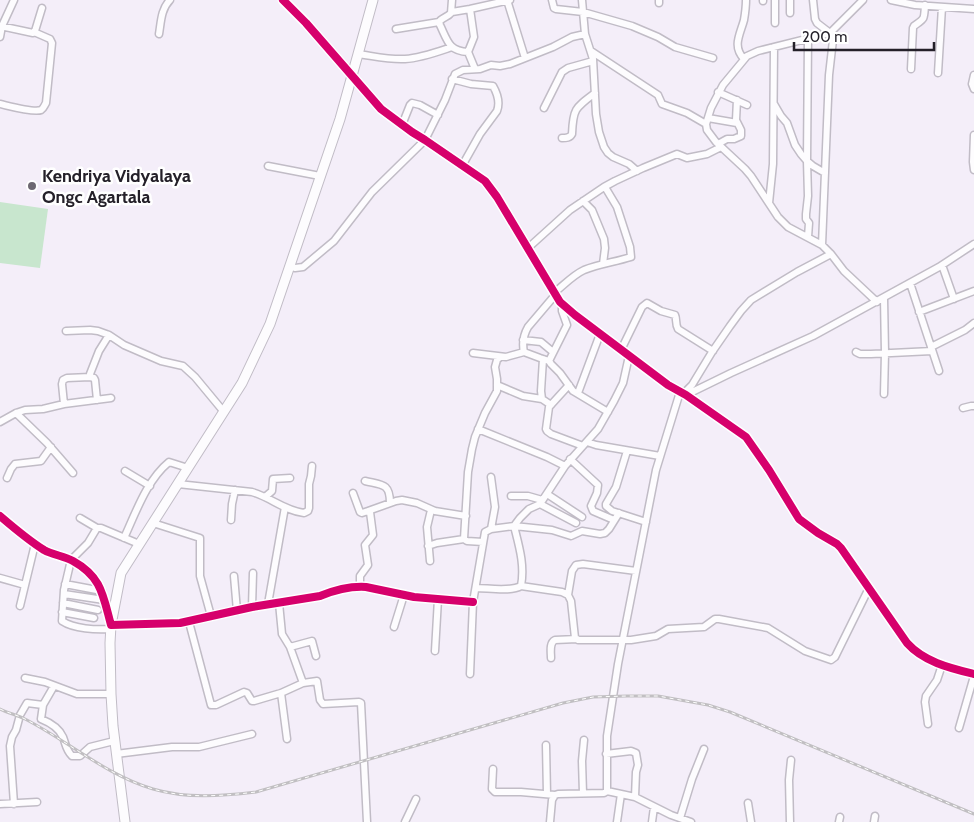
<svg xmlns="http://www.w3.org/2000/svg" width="974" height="822" font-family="Cabin,sans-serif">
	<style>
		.green { fill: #c8e6ce }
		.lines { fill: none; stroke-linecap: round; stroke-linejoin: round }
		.minor-casing { stroke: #c1bcc6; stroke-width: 9 }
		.major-casing { stroke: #c1bcc6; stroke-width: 11 }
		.minor { stroke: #fdfcfe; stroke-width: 6 }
		.major { stroke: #fdfcfe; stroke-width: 9 }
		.rail-casing { stroke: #c1bfc2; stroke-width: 3 }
		.rail { stroke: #fff; stroke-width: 1; stroke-dasharray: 4; stroke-linecap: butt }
		.cycleway-casing { stroke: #fff; stroke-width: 11 }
		.cycleway { stroke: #d6006c; stroke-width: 8 }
		.poi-dot { fill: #6d6872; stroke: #fff; stroke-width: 2 }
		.labels { text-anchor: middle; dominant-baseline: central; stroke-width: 5; stroke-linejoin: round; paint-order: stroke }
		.poi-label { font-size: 18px; font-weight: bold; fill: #242029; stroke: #fff; text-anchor: start }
	</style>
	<rect width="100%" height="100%" fill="#f4eef9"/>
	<path class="green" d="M0 202 48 209 40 268 0 263Z"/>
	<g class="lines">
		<g class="minor-casing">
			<path id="minor" d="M283 0 306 23 381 109 412 132 425 140 485 181 497 197 560 302 575 315 668 385 686 395 746 437 769 470 799 519 818 533 837 544 841 548 907 643C924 662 950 668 974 674
				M452 0 451 13C448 17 441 18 439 22L440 25C448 42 449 51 468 52L475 69
				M507 0 525 58
				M552 0 554 8 556 9 583 12 632 26 658 37 675 47 713 58
				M582 0 585 34 593 59 596 114 599 132 604 147 608 153 613 157 629 164 637 171
				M790 0V13
				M813 0 815 19 817 23 830 33 833 40 829 75 822 245
				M863 0 830 33 758 51 747 56 723 85 711 108 706 124 707 130 716 142 745 169 751 176 778 217 788 227 822 245 831 254 844 271 877 302
				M891 0 915 5 974 9
				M763 1V0
				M659 3V0
				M452 12 470 9 510 0
				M775 23V0
				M0 26 33 33 35 31 42 8
				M396 29 439 22
				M159 34C161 22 161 9 170 0
				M0 37 2 26 14 0
				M591 51 658 95 662 104 687 113 706 124
				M468 52 474 37 470 9
				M358 54C373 56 390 60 405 59 421 58 437 52 452 47
				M744 59C732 46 740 35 744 20 745 14 746 7 746 0
				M911 69 913 28 914 26C925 18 924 20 925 5
				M938 73 942 7
				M974 75 972 84 974 89
				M452 79 471 84 493 86C497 93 500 103 497 111L480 134 462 166
				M718 92 747 105
				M0 104C9 106 34 113 41 110 44 108 44 106 46 103L52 43 50 39 34 32
				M774 104 781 116 787 123 795 145 801 154 807 161 813 166 825 173
				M544 108 562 72 568 68 593 61
				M708 118 737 123
				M402 125 410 105 412 103 420 105 438 115
				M974 135 973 162 974 170
				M562 138C566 138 570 138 572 134 573 109 575 108 595 93
				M718 144 727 139H734L741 136V130L736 120 737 100
				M268 166 320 176
				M583 201 592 210 604 239 605 248 603 264
				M769 203 773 164 774 47
				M808 237 809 223 806 219V214L808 196 807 161 808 38
				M528 248 570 210 604 187 615 181 643 168 677 154 687 158 707 154 721 147
				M942 265 954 299
				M290 266 295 268 303 267 334 241 372 192 425 140 445 100 455 74 463 70 480 69 491 65 500 66 510 64 553 47 572 37 585 34
				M910 283 939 371
				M555 292C564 285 573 275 584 270 599 264 615 262 631 257L630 247 617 207 605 187
				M884 298 885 353 884 394
				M562 303V311L567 325 549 361 551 364 560 373 573 391 608 412
				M919 312 974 291
				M66 331 90 330 98 331 109 335 124 345 161 361 183 366 195 377 224 412
				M523 340 541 342 553 352
				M931 347 965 330 974 323
				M621 350 642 307 647 303 661 311 675 315C677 319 675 324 678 329L713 351
				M856 352 860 354H871L932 351
				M473 353 506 357 524 352
				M543 359 541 391 542 399 551 405
				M549 361 540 358 524 352C522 343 524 334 528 327L556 294
				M497 385 523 396 542 399
				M569 385 549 407 546 429 547 431 551 434 583 446
				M578 393 600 334
				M683 394 692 385 712 352 730 326 741 311 751 300 797 272 831 254
				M686 395 731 373 813 336 939 267 974 244
				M97 400 95 380 94 378 90 377V374L99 351 109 335
				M64 404 62 384 63 380 67 378 90 377
				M963 408 971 406H974
				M16 413 47 443 73 473
				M0 422 16 413 25 410 43 409 64 404 111 398
				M478 429 547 457 565 466
				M587 442 596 445 660 456
				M627 451 616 487 606 504V506L612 511 646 522
				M570 459 598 485 597 493 591 506 593 511 614 520
				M125 471 150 486
				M7 478 11 469 15 464 41 461 51 447
				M365 481C382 485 390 483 390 503
				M178 484 252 492C270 497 285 511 304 513L308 511 309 508V484L311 476 312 466
				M353 493 360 512 362 513 368 511 370 512 373 535 365 545 368 565 360 576V587
				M547 494 582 517
				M511 496H528L542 500
				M265 497 272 491 273 479 290 478
				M540 504 576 523
				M368 511 396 501 402 500 417 503 435 511 466 516
				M0 516C14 528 28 540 44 550 53 555 64 556 73 561 102 577 103 596 111 625L180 623 252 607 320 596C335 590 351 586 366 587L414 597 473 602
				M80 518 97 528
				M231 520 232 504 235 490
				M153 523 200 538V576L211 616
				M491 529 495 507 491 477
				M124 538C136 512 147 480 169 462L188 468
				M483 542 467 541 464 539 468 472 472 449 475 437 485 413 497 391V379L495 367 497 360 500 357
				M428 546 437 543 464 539
				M430 561 427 527 431 510
				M234 576 237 611
				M0 578 25 585
				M65 584 102 591
				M521 586 562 592 568 595 571 601 575 638 578 640H631L656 636 668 629 704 627 715 619H719L768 628 805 651 831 660 835 657 869 588
				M476 588C488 588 510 592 521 586 525 565 519 546 514 526L520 518 529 509 540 504 565 466 598 429 614 401 623 383 629 356
				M64 594 104 600
				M568 595 572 571 576 565 583 564 636 571
				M63 603 98 610
				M268 604 285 507
				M20 606 35 544
				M252 607 253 573
				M62 612 94 618
				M189 622 211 705H216L244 692 247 693 252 701H254L281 693 303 683 290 647 282 634 279 603
				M394 627 404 595
				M111 629C96 630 74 629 62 621L64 590 71 560 88 543 97 528H101L139 544
				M290 647 312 641 316 656
				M435 651 438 599
				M551 658C551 652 549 643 555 640L577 639
				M470 674 473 602 485 532 491 529 514 526 552 530 571 536 582 531 600 534 605 533 609 529 619 513
				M25 678 45 682 77 694H111
				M303 683 317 681 320 700 323 704 359 702 361 703 367 822
				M281 693 287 739
				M43 705 41 719C51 723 59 728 63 737 66 745 66 750 72 756H80L90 747 114 741
				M928 724 925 702 926 696 937 680 942 665
				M959 728 974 676
				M546 745 547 794
				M116 754 172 747H199L252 734
				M606 754 631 751 636 753 638 765 636 772 635 797
				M493 769 492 789 495 792H521L555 795
				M607 791 635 797 671 815 691 822
				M583 793 582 761 584 740
				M748 803 751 822
				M0 804 37 802
				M14 804 10 746 12 737 16 730 20 715 27 703 43 705 54 686
				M680 818 692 779 704 749
				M405 822 416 799
				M550 822 552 800 555 795 558 794 604 793 607 791V736L618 664 656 470 680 392
				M617 822 621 794
				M652 822 654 807
				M790 822 789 780 791 760
				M839 822 840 817
				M874 822 875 816"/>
		</g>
		<g class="major-casing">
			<path id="major" d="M125 822 113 726 111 694 110 643 111 625 121 573 242 383 270 324 340 119 373 0"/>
		</g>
		<use href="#minor" class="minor"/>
		<use href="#major" class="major"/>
		<g class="rail-casing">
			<path id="rail" d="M0 709C8 713 17 715 25 719 68 741 106 775 153 789 187 799 222 796 256 792L563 703 593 697 627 696H658L708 705 730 712 974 814"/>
		</g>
		<use href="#rail" class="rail"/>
		<g class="cycleway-casing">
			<path id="cycleway" d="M283 0 306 23 381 109 412 132 425 140 485 181 497 197 560 302 575 315 668 385 686 395 746 437 769 470 799 519 818 533 837 544 841 548 907 643C924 662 950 668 974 674
				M0 516C14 528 28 540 44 550 53 555 64 556 73 561 102 577 103 596 111 625L180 623 252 607 320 596C335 590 351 586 366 587L414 597 473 602"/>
		</g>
		<use href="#cycleway" class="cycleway"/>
	</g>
	<circle class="poi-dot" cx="32" cy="186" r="5"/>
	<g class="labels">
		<g class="poi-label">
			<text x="42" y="176">Kendriya Vidyalaya<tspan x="42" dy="21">Ongc Agartala</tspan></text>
		</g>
	</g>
	<path d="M794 42v8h140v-8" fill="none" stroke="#242029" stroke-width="2.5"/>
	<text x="802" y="42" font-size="15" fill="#242029" stroke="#ffffff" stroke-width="4" paint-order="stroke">200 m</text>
</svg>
